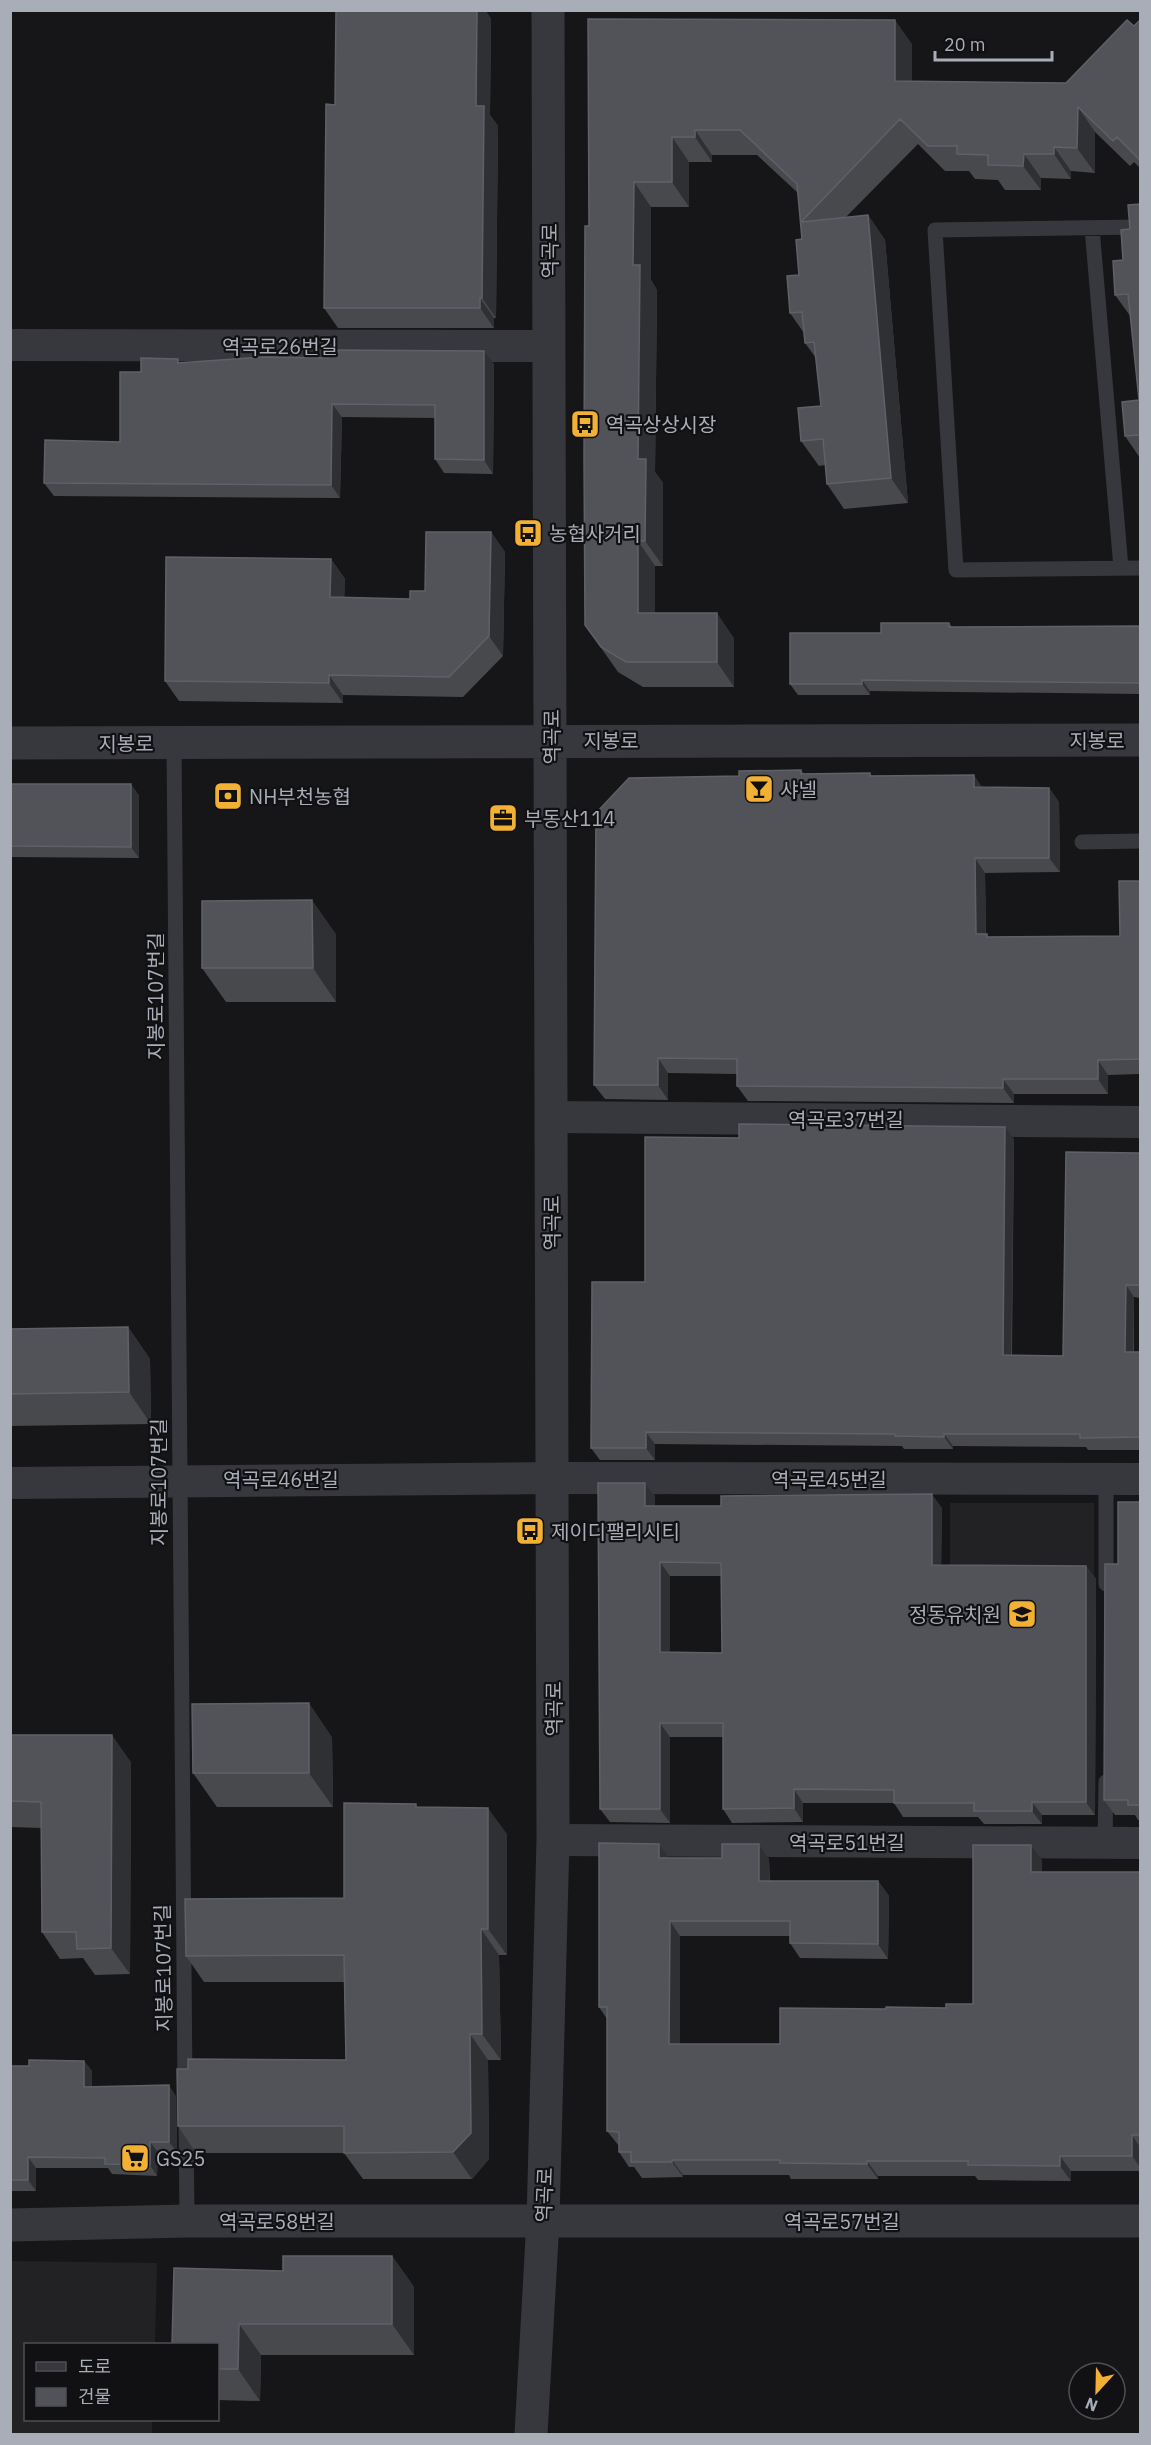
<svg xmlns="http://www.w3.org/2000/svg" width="1151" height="2445" font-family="'IBM Plex Sans','Noto Sans KR',sans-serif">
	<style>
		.built { fill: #222225 }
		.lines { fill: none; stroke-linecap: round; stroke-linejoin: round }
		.service { stroke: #37383d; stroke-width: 15 }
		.minor { stroke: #37383d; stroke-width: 32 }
		.tertiary { stroke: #37383d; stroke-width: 33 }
		.wall { fill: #47494d; fill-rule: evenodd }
		.shaded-wall { fill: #2f3033 }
		.building { fill: #525359; stroke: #5f6168; stroke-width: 1.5; fill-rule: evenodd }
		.labels { text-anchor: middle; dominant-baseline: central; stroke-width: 4.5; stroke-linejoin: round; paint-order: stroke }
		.street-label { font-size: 20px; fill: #a8adb8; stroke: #111113 }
		.poi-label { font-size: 20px; fill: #a8adb8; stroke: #111113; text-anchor: start }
	</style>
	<rect width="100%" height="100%" fill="#161618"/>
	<path class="built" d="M950 1503H1094V1652H950Z
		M11 2261 157 2263 155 2344H26V2420H152V2434H11Z"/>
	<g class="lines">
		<path class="service" d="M1140 227 935 230 956 570 1140 568
			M1092 228 1121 568
			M174 742 185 2089
			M1082 842 1140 841
			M1106 1584V1479
			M1105 1843 1106 1782
			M186 2119 187 2221"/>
		<path class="minor" d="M10 345 549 346
			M551 1117 1140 1122
			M10 1483 552 1478 1140 1479
			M553 1840 1140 1843"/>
		<path class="tertiary" d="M10 743 1140 740
			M10 2225 187 2221H1140
			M531 2434 543 2220 553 1840 548 10"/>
	</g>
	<path class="wall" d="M336 10H485L491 19 490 115 498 126 496 318H494V328H338L324 308 335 105Z
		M588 19 912 44V81L1066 83 1134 26 1140 23V168L1134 162 1130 166 1095 132V173L1071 171V179L1041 178V190H1005L998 180 975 179 969 171H945L918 144 846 217 868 215 885 240 908 503 844 509 827 484 825 465 819 466 801 441 821 406 816 358 805 343 804 333 790 313 799 275 802 239 798 193 757 155H712V162H689V207H651V280L657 290 655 472 663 483V566H655V613L734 638V687H643L618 672 585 625 589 226Z
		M1140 204V458L1125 436 1139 400 1131 317 1115 295 1130 229Z
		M181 363 494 364 493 474 444 473 435 459V418L342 417 340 498 54 496 44 483 120 442 141 372Z
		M491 532 505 552 503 656 463 697 343 695V703L179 701 165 681 331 559 345 579 344 598 410 599 425 591Z
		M949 623 952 627 1140 626V694L870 691V695H798L790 684Z
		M801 770 804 774 870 773 872 776 982 787 1049 788 1059 802 1060 872 985 873 986 934 989 937 1120 936 1140 881V1074L1108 1075V1094H1014V1103L748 1101 737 1086V1074L668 1073V1100L605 1099 594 1085 739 776Z
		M10 784 139 795V858L10 857Z
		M336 934V1002H226L202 968Z
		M739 1138 1014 1139 1012 1355 1063 1356 1140 1153V1298L1134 1297V1352H1140V1450H1088L1086 1447 953 1446V1449H904L902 1446 655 1444V1460H600L591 1448 645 1282Z
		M128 1327 150 1359 151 1424 10 1426V1329Z
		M645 1483 655 1496V1506L942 1508 941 1565 1086 1566 1096 1579 1095 1815H1042V1824H984L978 1817H903L894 1803H803V1822L732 1823 723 1809V1737H670V1823L610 1822 600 1809ZM670 1576H721L722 1653 670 1652Z
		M1140 1502V1820H1138L1135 1815H1115L1104 1800 1118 1564Z
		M10 1735 131 1762 130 1974 95 1975 83 1958 60 1959 42 1932V1828L10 1827Z
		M332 1737 333 1807H217L193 1773Z
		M418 1807 507 1834V1955H499L501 2060H488L489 2159 472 2179H363L344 2153H196L178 2126 346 2060 344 1982H204L186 1956 344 1898Z
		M659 1844 669 1858H722L759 1844 769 1859 770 1881H878L889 1896 888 1959 800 1958 790 1943V1936H680V2044H780L886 2009 946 2008 973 2004 1042 1860V1872H1140V2171H1071V2181L978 2180 975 2176H878V2179H791L789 2175H683V2177L642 2178 634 2167H629L619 2152V2146L607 2131V2019L599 2007Z
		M84 2061 92 2071V2087L176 2096 177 2152H158L157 2176 112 2174 108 2168H36V2191H10V2066H29Z
		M392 2256 414 2287V2355H261L260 2401 218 2400V2344L283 2271Z"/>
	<path class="shaded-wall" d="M477 10H485L491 19 490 115 498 126 496 318 482 298 476 106Z
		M895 20 912 44V106L895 81Z
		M1078 107 1095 132V173L1077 148Z
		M695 130 712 155V162L695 137Z
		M672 137 689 162V207L672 182Z
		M1054 147 1071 171V179L1054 154Z
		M1024 154 1041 178V190L1023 166Z
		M634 182 651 207V280L657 290 655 472 663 483V566L645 541 638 459 633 265Z
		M868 215 885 240 908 503 891 478Z
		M480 298 494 318V328L480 308Z
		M484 351 494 364 493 474 484 460Z
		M332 404 342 417 340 498 331 485Z
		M491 532 505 552 503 656 489 636Z
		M638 541 655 566V638L638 613Z
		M331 559 345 579 344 617 330 597Z
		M717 613 734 638V687L717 662Z
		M329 675 343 695V703L329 683Z
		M862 680 870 691V695L862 684Z
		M974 775 984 790 974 787Z
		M131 784 139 795V858L131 847Z
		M1049 788 1059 802 1060 872 1049 858Z
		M975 858 985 873 986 949 976 934Z
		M312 900 336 934V1002L313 968Z
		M658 1058 668 1073V1100L658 1085Z
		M1098 1060 1108 1075V1094L1098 1079Z
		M1003 1079 1014 1094V1103L1003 1088Z
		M1005 1127 1014 1139 1011 1368 1003 1355Z
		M1126 1285 1134 1297 1133 1365 1125 1352Z
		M128 1327 150 1359 151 1424 129 1392Z
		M646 1432 655 1444V1460L646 1448Z
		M944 1434 953 1446V1449L944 1437Z
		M645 1483 655 1496V1519L645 1506Z
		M932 1494 942 1508 941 1579 932 1565Z
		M660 1562 670 1576V1666L660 1652Z
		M1086 1566 1096 1579 1095 1815 1086 1802Z
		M309 1703 332 1737 333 1807 309 1773Z
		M660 1723 670 1737V1823L660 1809Z
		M112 1735 131 1762 130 1974 111 1948Z
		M794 1789 803 1803V1822L794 1808Z
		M1032 1802 1042 1815V1824L1032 1811Z
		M488 1808 507 1834V1955L488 1929Z
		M659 1844 670 1859 659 1858Z
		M759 1844 769 1859 770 1896 759 1881Z
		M1031 1845 1042 1860V1887L1031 1872Z
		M878 1881 889 1896 888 1959 878 1944Z
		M670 1921 680 1936V2059L669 2044Z
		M481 1929 499 1955 501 2060 482 2034Z
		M470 2034 488 2060 489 2159 472 2179 453 2152Z
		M84 2061 92 2071V2098L84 2087Z
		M169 2085 176 2096 177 2152 169 2142Z
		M1132 2135 1140 2147V2167L1132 2156Z
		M150 2142 158 2152 157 2176 150 2165Z
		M1060 2156 1071 2171V2181L1060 2166Z
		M28 2157 36 2168V2191L28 2180Z
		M672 2160 683 2175V2177L672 2162Z
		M867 2161 878 2176V2179L867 2164Z
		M392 2256 414 2287V2355L392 2324Z
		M239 2324 261 2355 260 2401 238 2369Z"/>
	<path class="building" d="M336 10H477L476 106H484L482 298H480V308H324L326 104 335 105Z
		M588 19 895 20V81L1066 83 1127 20 1134 26 1139 21 1140 23V160L1117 137 1113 141 1078 107 1077 148 1054 147V154H1024L1023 166 988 165V155L957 154V146H928L900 119 801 222 868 215 891 478 827 484 823 439 801 441 798 408 821 406 814 342 805 343 802 312 790 313 787 276 799 275 796 240 802 239 797 184 740 130H695V137H672V182H634L633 265H640L638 459H646L645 541H638V613H717V662H626L601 647 585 625 584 458 585 226H589Z
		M1140 204V435L1125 436 1122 402 1139 400 1128 294 1115 295 1113 261 1123 260 1121 230 1130 229 1128 205Z
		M328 350 484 351V460L435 459V405L332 404 331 485 44 483 45 440 120 442V372H141V358L178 359V363L264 357 328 358Z
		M426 532H491L489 636 449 677 329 675V683L165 681 166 557 331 559 330 597 410 599V591H425Z
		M881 623H949V627L1140 626V683L862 680V684H790V633H881Z
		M801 770V774L870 773V776L974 775V787L1049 788V858H975L976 934H987V937L1120 936 1119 881H1140V1059L1098 1060V1079H1003V1088L737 1086V1059L658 1058V1085H594L596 813 629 778 739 776V771Z
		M10 784H131V847L10 846Z
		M312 900 313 968H202V901Z
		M739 1124 1005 1127 1003 1355 1063 1356 1066 1152 1140 1153V1285H1126L1125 1352H1140V1437L1080 1438V1434H944V1437L895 1436V1434L646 1432V1448H591L592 1282H645V1137L739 1138Z
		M128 1327 129 1392 10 1394V1329Z
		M598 1483H645V1506H721V1496L932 1494V1565L1086 1566V1802H1032V1811H974V1803H894V1790L794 1789V1808L723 1809V1723H660V1809H600ZM660 1562 721 1563 722 1653 660 1652Z
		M1118 1502H1140V1805H1128V1800H1104L1105 1564H1118Z
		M309 1703V1773H193L192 1704Z
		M10 1735H112L111 1948 77 1949 76 1932H42L41 1802 10 1801Z
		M344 1803 416 1804V1807L488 1808V1929H481L482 2034H470L471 2133 453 2152 344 2153V2126H178L177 2069H188V2059L346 2060 344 1955 186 1956 185 1899 344 1898Z
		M599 1843 659 1844V1858H722V1844H759V1881H878V1944L790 1943V1921H670L669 2044H780V2008L886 2009V2007L946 2008V2004H973V1845H1031V1872H1140V2135H1132V2156H1060V2166L968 2165V2161H867V2164L780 2163V2160H672V2162H631V2152H619V2132L607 2131V2007H599Z
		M29 2060 84 2061V2087L169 2085V2142H150V2165L105 2164V2158L28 2157V2180H10V2066H29Z
		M283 2256H392V2324H239L238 2369H218V2344H172L174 2268 283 2271Z"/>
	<defs>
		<g id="bus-square" transform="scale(1.5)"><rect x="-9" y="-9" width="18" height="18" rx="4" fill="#f2b134" stroke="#111113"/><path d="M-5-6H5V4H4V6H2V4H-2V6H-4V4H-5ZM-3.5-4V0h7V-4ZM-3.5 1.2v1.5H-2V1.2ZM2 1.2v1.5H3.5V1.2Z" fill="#111"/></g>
		<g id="bar-square" transform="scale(1.5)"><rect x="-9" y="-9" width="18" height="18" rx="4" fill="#f2b134" stroke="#111113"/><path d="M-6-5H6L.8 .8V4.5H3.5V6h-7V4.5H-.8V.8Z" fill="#111"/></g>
		<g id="bank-square" transform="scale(1.5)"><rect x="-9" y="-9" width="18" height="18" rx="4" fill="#f2b134" stroke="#111113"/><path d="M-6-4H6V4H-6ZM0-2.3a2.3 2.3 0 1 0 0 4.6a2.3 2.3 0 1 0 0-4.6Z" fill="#111"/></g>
		<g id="office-square" transform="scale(1.5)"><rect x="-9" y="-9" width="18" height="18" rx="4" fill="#f2b134" stroke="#111113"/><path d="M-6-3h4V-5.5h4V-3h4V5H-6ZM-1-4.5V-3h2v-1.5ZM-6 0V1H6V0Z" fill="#111"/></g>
		<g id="school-square" transform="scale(1.5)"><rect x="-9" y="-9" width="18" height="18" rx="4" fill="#f2b134" stroke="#111113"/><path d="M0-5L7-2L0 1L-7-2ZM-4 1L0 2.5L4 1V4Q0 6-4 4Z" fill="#111"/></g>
		<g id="supermarket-square" transform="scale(1.5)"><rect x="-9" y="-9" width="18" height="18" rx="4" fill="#f2b134" stroke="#111113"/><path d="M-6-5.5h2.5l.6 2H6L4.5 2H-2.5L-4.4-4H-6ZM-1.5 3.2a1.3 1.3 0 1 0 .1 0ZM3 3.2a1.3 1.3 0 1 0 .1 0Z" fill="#111"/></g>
	</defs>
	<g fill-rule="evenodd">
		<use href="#bus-square" x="585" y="424"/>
		<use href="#bus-square" x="528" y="533"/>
		<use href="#bar-square" x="759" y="789"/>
		<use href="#bank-square" x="228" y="796"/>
		<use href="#office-square" x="503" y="818"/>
		<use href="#bus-square" x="530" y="1531"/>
		<use href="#school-square" x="1022" y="1614"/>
		<use href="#supermarket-square" x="135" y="2158"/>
	</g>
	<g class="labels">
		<g class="street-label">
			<text transform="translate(549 251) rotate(-90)">역곡로</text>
			<text x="280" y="346">역곡로26번길</text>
			<text transform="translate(551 737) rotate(-90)">역곡로</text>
			<text x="611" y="740">지봉로</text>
			<text x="1097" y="740">지봉로</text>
			<text x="126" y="743">지봉로</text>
			<text transform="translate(155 996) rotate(-90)">지봉로107번길</text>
			<text x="846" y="1119">역곡로37번길</text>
			<text transform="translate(551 1223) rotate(-90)">역곡로</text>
			<text x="281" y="1479">역곡로46번길</text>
			<text x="829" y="1479">역곡로45번길</text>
			<text transform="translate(158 1482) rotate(-90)">지봉로107번길</text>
			<text transform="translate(553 1709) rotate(-90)">역곡로</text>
			<text x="847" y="1842">역곡로51번길</text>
			<text transform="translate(163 1968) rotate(-91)">지봉로107번길</text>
			<text transform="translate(544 2195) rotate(-88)">역곡로</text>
			<text x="277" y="2221">역곡로58번길</text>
			<text x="842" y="2221">역곡로57번길</text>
		</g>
		<g class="poi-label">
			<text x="606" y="424">역곡상상시장</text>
			<text x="549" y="533">농협사거리</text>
			<text x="780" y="789">샤넬</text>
			<text x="249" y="796">NH부천농협</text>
			<text x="524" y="818">부동산114</text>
			<text x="551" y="1531">제이디팰리시티</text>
			<text x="1001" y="1614" text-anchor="end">정동유치원</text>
			<text x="156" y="2158">GS25</text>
		</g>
	</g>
	<rect width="1151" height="2445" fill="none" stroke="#a8adb8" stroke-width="24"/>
	<rect x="24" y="2343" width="195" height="78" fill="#111113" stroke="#4d4f55" stroke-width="1.5"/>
	<rect x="36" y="2362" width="30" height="9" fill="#37383d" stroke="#4d4f55" stroke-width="1.5"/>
	<text x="78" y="2373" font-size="18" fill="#a8adb8">도로</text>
	<rect x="36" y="2388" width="30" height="18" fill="#525359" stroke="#4d4f55" stroke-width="1.5"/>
	<text x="78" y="2403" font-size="18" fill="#a8adb8">건물</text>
	<g transform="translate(1097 2391) rotate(202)"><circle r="28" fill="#111113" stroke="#4d4f55" stroke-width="1.5"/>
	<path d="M0-4.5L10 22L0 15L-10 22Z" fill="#f2b134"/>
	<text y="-9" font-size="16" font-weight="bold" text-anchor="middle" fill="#a8adb8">N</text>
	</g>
	<path d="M935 51v9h117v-9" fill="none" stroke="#a8adb8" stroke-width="3"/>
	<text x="944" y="51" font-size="18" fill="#a8adb8" stroke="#111113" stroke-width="4.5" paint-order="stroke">20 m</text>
</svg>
